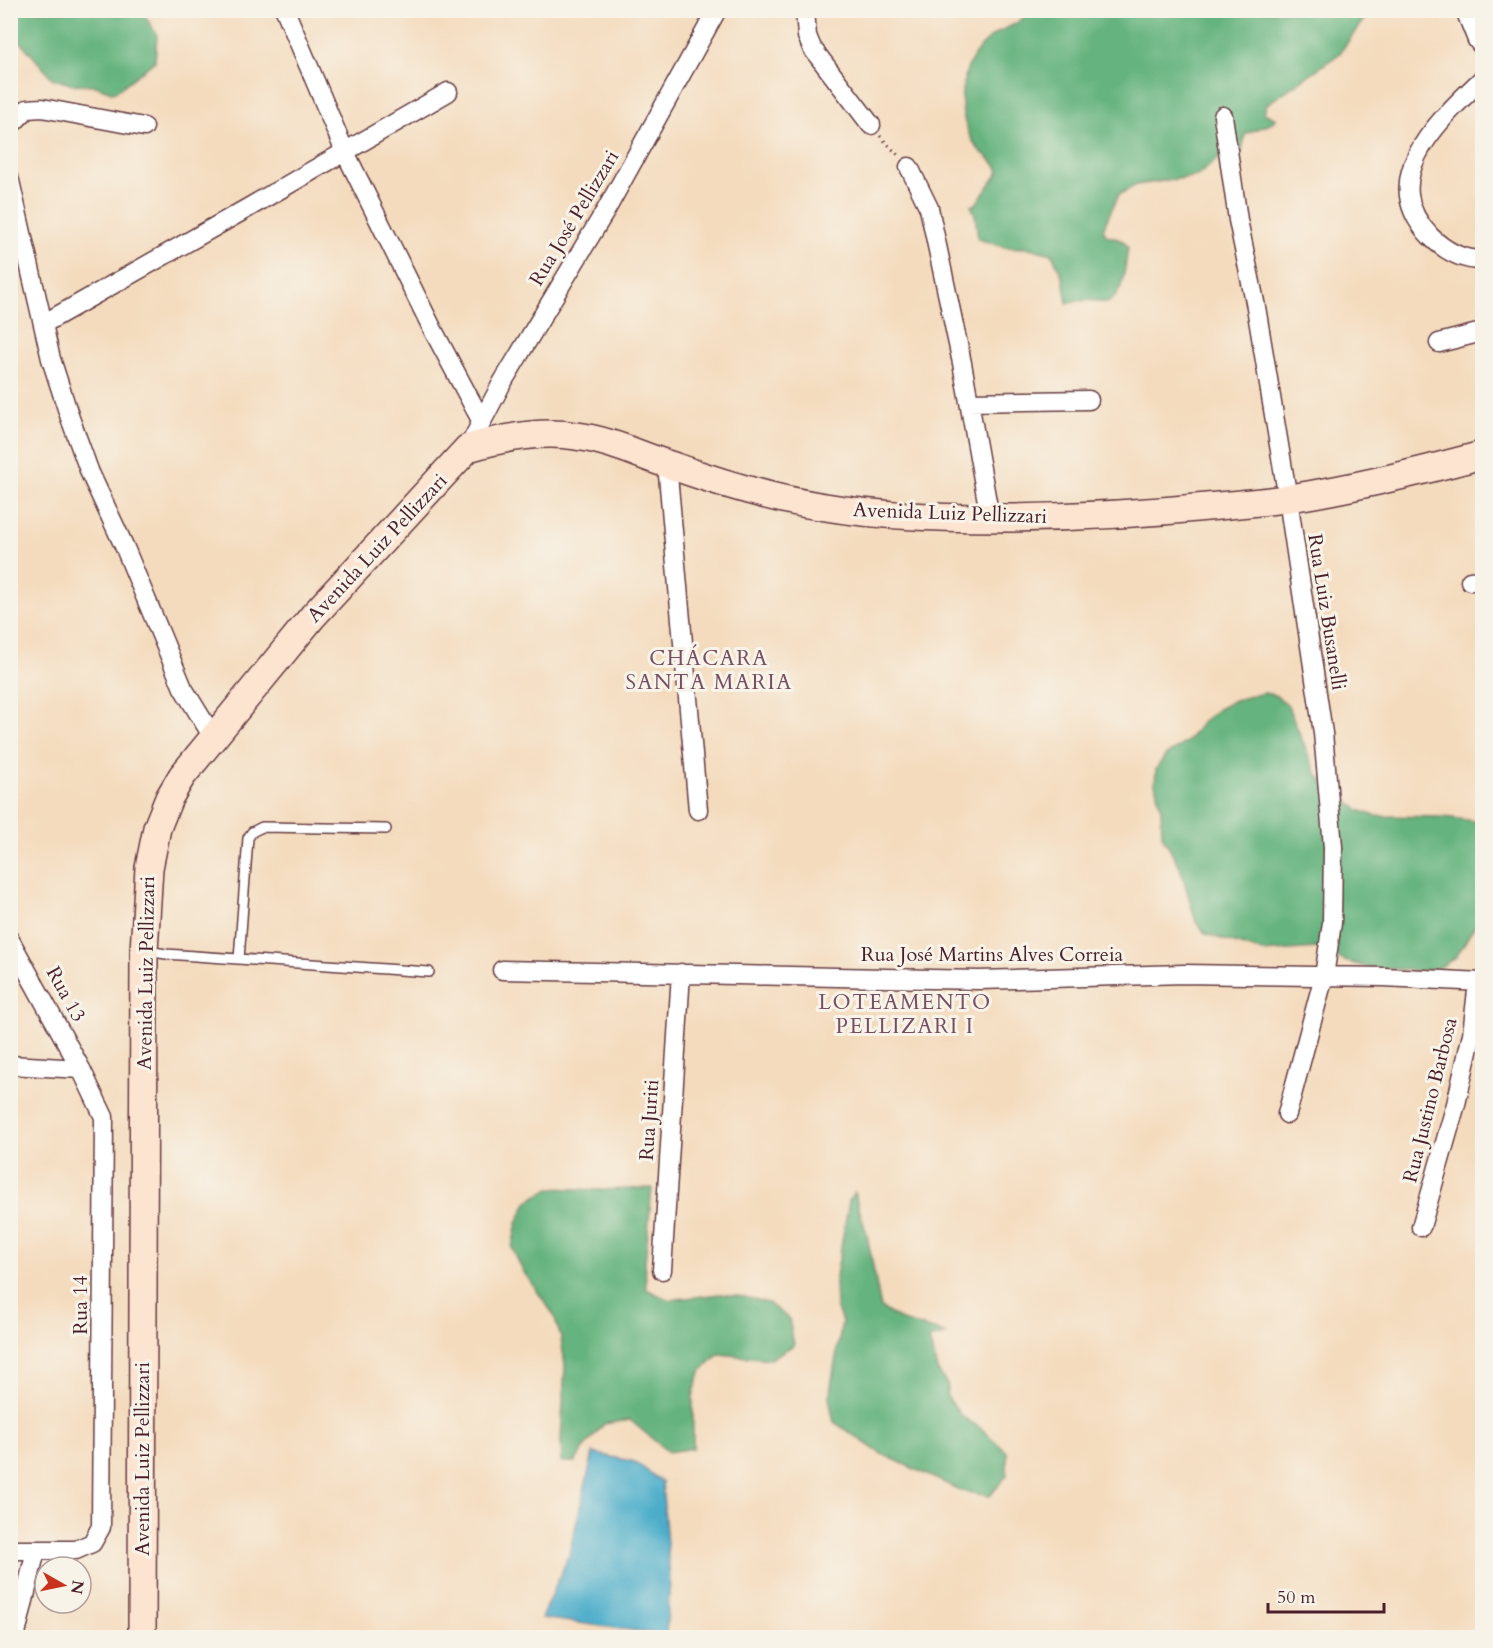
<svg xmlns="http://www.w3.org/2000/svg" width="1493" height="1648" font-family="Cardo,serif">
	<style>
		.forest { fill: #65b37e; stroke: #586954; stroke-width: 1.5 }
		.water { fill: #4badca; stroke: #4a667a; stroke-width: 1.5 }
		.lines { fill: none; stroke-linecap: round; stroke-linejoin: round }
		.service-casing { stroke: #643b41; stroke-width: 12 }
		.minor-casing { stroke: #643b41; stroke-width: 21 }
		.secondary-casing { stroke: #643b41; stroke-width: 30 }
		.path { stroke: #643b41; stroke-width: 3; stroke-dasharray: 1.5 4.5; stroke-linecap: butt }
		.service { stroke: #fff; stroke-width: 9 }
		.minor { stroke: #fff; stroke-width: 18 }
		.secondary { stroke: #fde4d1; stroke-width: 27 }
		.labels { text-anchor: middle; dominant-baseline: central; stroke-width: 6; stroke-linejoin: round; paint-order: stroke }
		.street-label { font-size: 20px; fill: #4a1f2b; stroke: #f7f3e8 }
		.neighbourhood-label { font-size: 21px; letter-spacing: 1.5px; fill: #774e62; stroke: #f7f3e8 }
	</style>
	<rect width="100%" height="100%" fill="#f7f3e8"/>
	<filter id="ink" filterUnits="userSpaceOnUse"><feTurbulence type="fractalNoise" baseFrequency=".0167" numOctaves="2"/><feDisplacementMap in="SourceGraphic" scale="12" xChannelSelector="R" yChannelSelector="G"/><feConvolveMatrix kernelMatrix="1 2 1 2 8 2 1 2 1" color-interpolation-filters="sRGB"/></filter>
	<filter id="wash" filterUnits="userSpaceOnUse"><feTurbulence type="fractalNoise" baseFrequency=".008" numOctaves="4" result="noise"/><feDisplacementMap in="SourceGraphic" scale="24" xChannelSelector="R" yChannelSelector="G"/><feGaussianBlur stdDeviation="1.35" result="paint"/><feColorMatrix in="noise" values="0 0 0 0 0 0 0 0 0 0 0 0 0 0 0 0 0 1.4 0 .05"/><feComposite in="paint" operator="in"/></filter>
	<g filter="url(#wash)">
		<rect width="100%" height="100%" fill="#f4dbbe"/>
		<path class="forest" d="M10 11H142L157 35 155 61 114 93 93 85 70 84 52 78 11 31Z
			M1032 11H1370L1339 54 1266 105 1264 113 1276 119 1268 125 1245 134 1241 156 1220 157 1197 176 1136 185 1118 195 1103 229 1106 235 1123 241 1128 247C1125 264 1125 295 1107 303 1093 299 1081 299 1067 303L1063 278 1052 254 1029 248 1003 247 978 239 975 214 971 206 976 204 999 172C996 160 982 155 975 145 954 111 958 65 989 39 995 33 1005 29 1013 25 1020 21 1026 15 1032 11Z
			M1264 693 1275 695 1287 704 1316 773 1326 785 1359 810 1375 816 1444 817 1482 822V914L1456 957 1442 966 1424 971 1366 967 1345 961 1317 948 1263 952 1206 934 1196 922 1180 867 1162 835 1161 808 1155 784 1156 769 1165 756 1188 741 1201 723 1218 709 1235 700Z
			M550 1188 600 1190 652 1188 645 1262 646 1289 669 1300 720 1294 744 1297 768 1303 789 1319 794 1345 770 1359 719 1354 700 1372 693 1396V1448L668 1452 630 1420 604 1424 587 1444 575 1462H562L561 1442 565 1366 561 1338 554 1315 523 1271 512 1248 517 1223 528 1201Z
			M854 1192 867 1235 881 1308 902 1321 947 1334 929 1339 937 1370 948 1386 946 1395 961 1416 982 1429 1007 1452V1475L990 1496 962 1491 880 1453 834 1422 829 1398 842 1322 836 1306 835 1282 849 1201Z"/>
		<path class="water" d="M593 1453 635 1462 662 1482 670 1581 666 1635 541 1618 569 1555Z"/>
	</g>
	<g filter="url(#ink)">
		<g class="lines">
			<g class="service-casing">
				<path id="service" d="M147 951 166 954 429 972
					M239 959 248 838 252 832 262 827 386 829"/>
			</g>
			<g class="minor-casing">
				<path id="minor" d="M285 10 345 152 433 330 481 420
					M805 10 807 36 812 48 871 125
					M1465 10 1477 40 1482 46
					M1482 79C1441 119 1374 177 1430 236 1445 251 1461 260 1482 260
					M1223 116 1238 220 1256 307 1288 499 1323 733 1333 847 1332 923 1324 976 1287 1114
					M10 126 27 109 42 108 144 127
					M909 167 929 208 962 363 990 518
					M10 181 51 359 70 418 90 473 125 548 183 688 213 737
					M43 324 246 209 448 92
					M1439 343 1482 332
					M969 402 1089 400
					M468 448 502 383 606 210 717 10
					M667 464 698 810
					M1470 581 1482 580
					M10 940 81 1069 104 1117 101 1527 92 1543 76 1550H10
					M502 970 979 980 1184 974 1384 977 1482 982
					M10 1065 81 1069
					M1421 1227 1456 1104 1472 1034 1478 982
					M662 1270 681 973
					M15 1638 36 1550"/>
			</g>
			<g class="secondary-casing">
				<path id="secondary" d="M142 1638 144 951 149 868 157 828 169 798 182 776 313 616 468 448C502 438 540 430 576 436 609 440 639 455 670 465 718 482 768 498 819 506 883 517 947 518 1011 518 1080 517 1149 513 1218 506 1242 504 1266 502 1290 498 1355 488 1419 472 1482 455"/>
			</g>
			<path class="path" d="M880 136 898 155"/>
			<use href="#service" class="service"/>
			<use href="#minor" class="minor"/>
			<use href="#secondary" class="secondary"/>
		</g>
	</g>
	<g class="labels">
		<g class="street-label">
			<text transform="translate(574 218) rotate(-59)">Rua José Pellizzari</text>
			<text transform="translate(950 513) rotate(2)">Avenida Luiz Pellizzari</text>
			<text transform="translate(377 548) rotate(-47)">Avenida Luiz Pellizzari</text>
			<text transform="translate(1327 612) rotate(81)">Rua Luiz Busanelli</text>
			<text x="992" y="954">Rua José Martins Alves Correia</text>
			<text transform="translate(146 973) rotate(-89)">Avenida Luiz Pellizzari</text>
			<text transform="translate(66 994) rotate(61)">Rua 13</text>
			<text transform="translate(1430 1100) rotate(-76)">Rua Justino Barbosa</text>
			<text transform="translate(649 1120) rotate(-86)">Rua Juriti</text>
			<text transform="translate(80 1305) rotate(-90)">Rua 14</text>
			<text transform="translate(142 1459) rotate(-90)">Avenida Luiz Pellizzari</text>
		</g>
		<g class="neighbourhood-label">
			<text x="709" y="658">CHÁCARA<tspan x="709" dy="24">SANTA MARIA</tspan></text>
			<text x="905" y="1002">LOTEAMENTO<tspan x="905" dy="24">PELLIZARI I</tspan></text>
		</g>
	</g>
	<rect width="1493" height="1648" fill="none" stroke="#f7f3e8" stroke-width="36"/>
	<g transform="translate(63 1585) rotate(99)"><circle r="28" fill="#f7f3e8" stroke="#b29e9c" stroke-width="1.5"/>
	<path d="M0-4.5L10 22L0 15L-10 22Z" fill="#c8321e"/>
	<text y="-9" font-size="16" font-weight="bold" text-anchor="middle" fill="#4a1f2b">N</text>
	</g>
	<path d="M1268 1603v9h116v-9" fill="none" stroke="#4a1f2b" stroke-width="3"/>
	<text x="1277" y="1603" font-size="18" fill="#4a1f2b" stroke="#f7f3e8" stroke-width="4.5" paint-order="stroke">50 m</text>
</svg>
